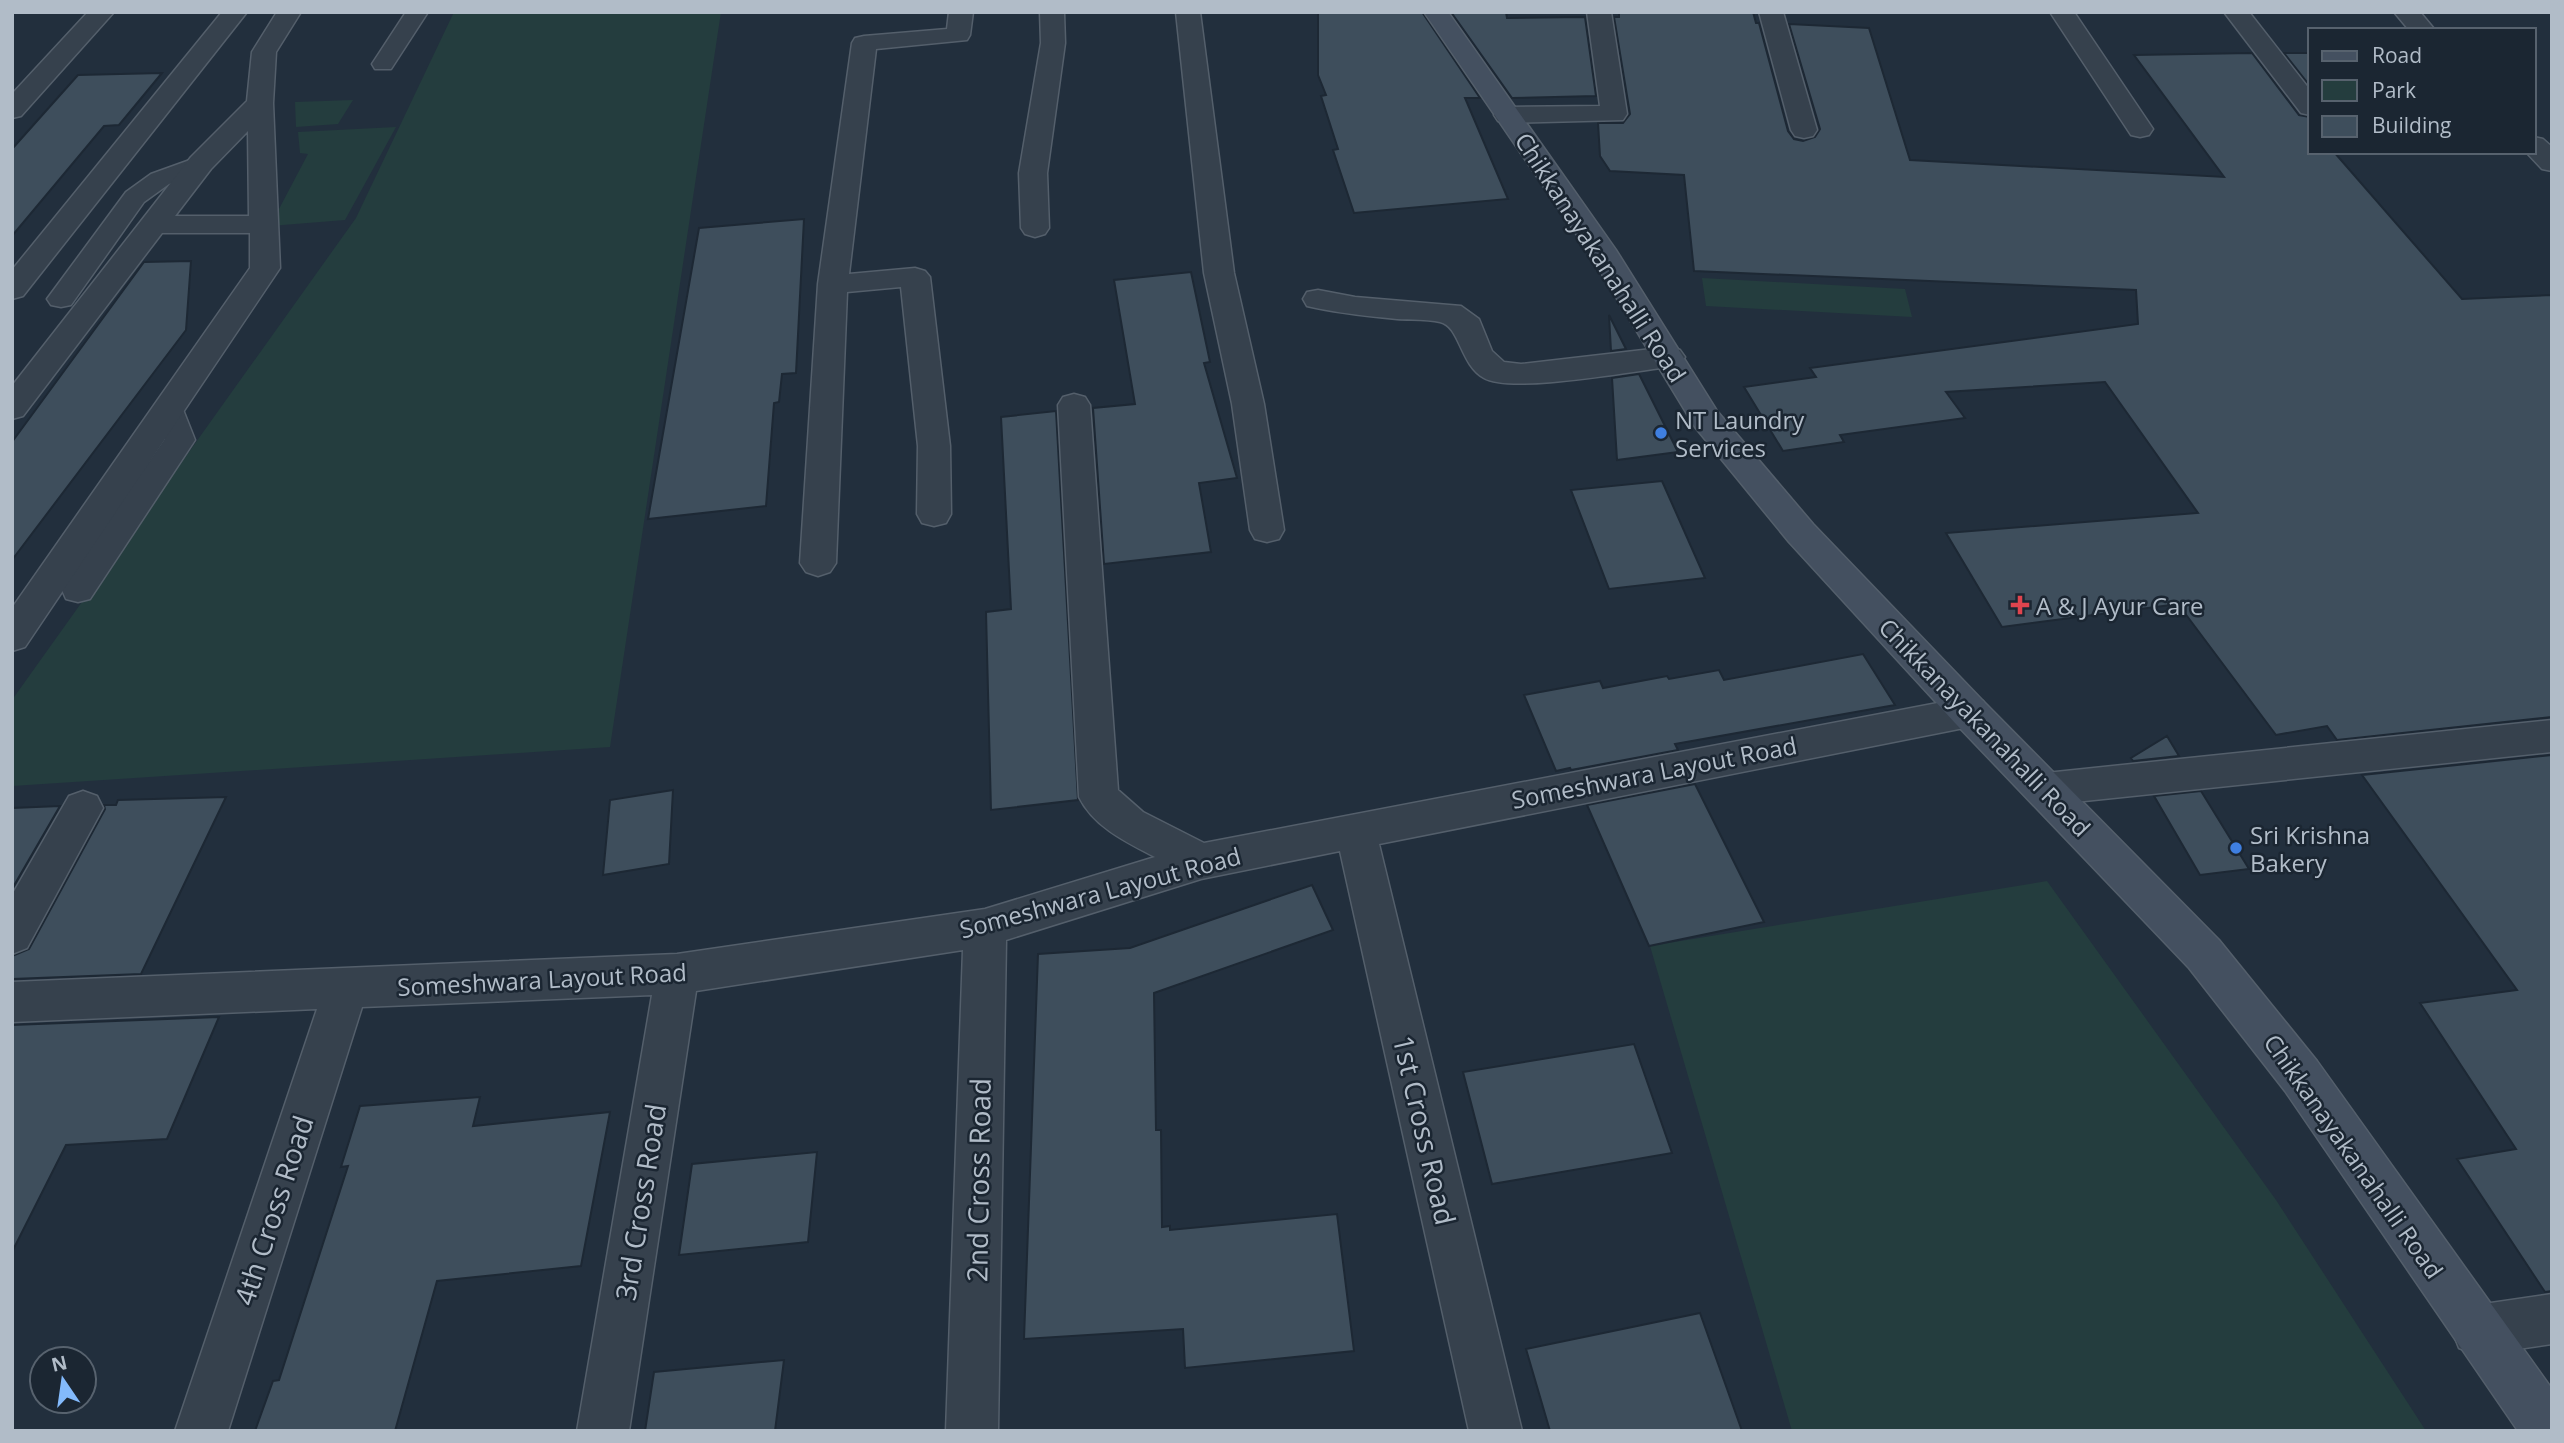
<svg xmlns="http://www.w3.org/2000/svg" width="2564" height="1443" font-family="'Open Sans',sans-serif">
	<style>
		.green { fill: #243d3e }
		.building { fill: #3e4e5c; stroke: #1d2834; stroke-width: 2 }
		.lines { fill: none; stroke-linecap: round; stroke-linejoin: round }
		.lane-casing { stroke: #545f6b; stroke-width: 3 }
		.street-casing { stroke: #545f6b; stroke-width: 3 }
		.secondary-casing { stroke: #545f6b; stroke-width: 3 }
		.lane { fill: #36414d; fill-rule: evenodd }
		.street { fill: #36414d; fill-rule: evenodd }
		.secondary { fill: #445060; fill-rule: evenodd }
		.shop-dot { fill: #3f7fe0; stroke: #1b2632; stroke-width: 2.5 }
		.health-dot { fill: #e0444e; stroke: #1b2632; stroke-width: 2.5 }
		.labels { text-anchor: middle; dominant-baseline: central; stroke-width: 5; stroke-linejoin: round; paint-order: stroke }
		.street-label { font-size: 24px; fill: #b1bcc8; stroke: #1b2632 }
		.poi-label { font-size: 24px; fill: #b1bcc8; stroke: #1b2632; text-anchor: start }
		.near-street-label { font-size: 28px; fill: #b1bcc8; stroke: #1b2632 }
	</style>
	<rect width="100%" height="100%" fill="#222f3d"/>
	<path class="green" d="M454 12H721L610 747 12 786V700L356 218Z
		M353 100 338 124 296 127 295 102Z
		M396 127 345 220 270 226 308 154 300 153 298 132Z
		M1702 278 1905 289 1912 317 1706 306Z
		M2047 881 2276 1200 2426 1431H1792L1650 946Z"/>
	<path class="building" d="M1318 12H1422L1480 98H1465L1508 199 1354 213 1333 150 1338 149 1321 96 1326 95 1318 75Z
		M1451 12H1506L1507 18 1585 17 1596 96 1512 98Z
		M1619 12H1753L1756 23H1759L1788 131 1794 139 1803 141 1815 137 1820 129 1789 24 1869 28 1910 160 2224 177 2134 55 2252 53 2299 115 2310 117V152H2334L2462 299 2552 295V717L2337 740 2327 726 2276 735 2178 604 2002 627 1946 533 2198 513 2105 382 1946 392 1965 418 1840 435 1844 442 1783 451 1744 387 1816 377 1810 368 2138 324 2136 290 1694 271 1684 175 1610 171 1600 156 1598 123H1623L1630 114 1614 17H1619Z
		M2284 53H2310V86Z
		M162 73 119 125 104 126 12 236V149L78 75Z
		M804 219 796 373 782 374 779 402 774 403 766 506 648 519 699 228Z
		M191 261 186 330 12 560V442L144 262Z
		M1191 272 1210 362 1204 363 1237 478 1199 483 1211 552 1104 564 1093 408 1135 404 1114 280Z
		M1609 315 1626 349 1611 351Z
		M1639 374 1678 452 1617 460 1612 378Z
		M1056 411 1078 800 991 810 986 612 1011 609 1001 417Z
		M1662 481 1705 578 1609 589 1571 490Z
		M1863 654 1895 705 1675 744 1678 750 1571 770 1570 768 1556 771 1524 695 1600 681 1603 688 1667 676 1669 679 1719 670 1724 680Z
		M2167 736 2179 756 2133 761 2131 758Z
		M2552 755V1291L2545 1292 2457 1159 2516 1149 2420 1003 2517 990 2362 775Z
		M1695 784 1764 922 1649 946 1587 805Z
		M673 790 669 864 603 875 610 800Z
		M2201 791 2249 869 2200 875 2154 796Z
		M226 797 141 974 12 979V956L29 949 105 809 104 805H116L118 800Z
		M60 806 12 889V808Z
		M1312 885 1333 930 1154 993 1156 1130H1161L1162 1227 1170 1226V1230L1337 1214 1354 1351 1185 1368 1183 1329 1024 1339 1038 954 1130 948Z
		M219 1017 167 1139 66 1145 12 1252V1025Z
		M1634 1044 1672 1153 1492 1184 1463 1072Z
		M480 1097 473 1126 610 1112 581 1266 437 1281 395 1431H255L273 1381 279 1380 348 1166 341 1167 360 1106Z
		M817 1152 808 1242 679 1255 692 1164Z
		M1700 1313 1742 1431H1550L1526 1349Z
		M784 1360 775 1431H645L654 1372Z"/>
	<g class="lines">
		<g class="lane-casing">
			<path id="lane" d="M406 12H428L391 69H375L372 64Z
				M201 156 210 158 213 163 210 168 169 184 144 202 71 305 61 307 51 305 47 299 126 192 151 174Z
				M170 399 180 402 195 440 90 599 78 602 66 599 62 590 66 581 165 439 155 409 160 402Z"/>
		</g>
		<g class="street-casing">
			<path id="street" d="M88 12H114L21 116 12 118V94Z
				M222 12H247L23 296 12 299V270Z
				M277 12H301L276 52 273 103 280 268 25 647 12 651V608L250 268V233H162L23 416 12 419V386L191 157 247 101 252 52ZM248 131 249 216H175L211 169Z
				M949 12H973L970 35 967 40 876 49 849 274 915 268 925 271 930 277 950 446 951 514 946 523 934 526 922 523 917 514 918 446 901 287 847 292 836 563 830 572 818 576 806 572 800 563 818 284 852 43 855 38 864 36 947 29Z
				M1040 12H1064L1065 43 1047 173 1049 228 1045 234 1035 237 1025 234 1021 228 1019 173 1041 43Z
				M1176 12H1200L1234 273 1264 404 1284 530 1279 539 1267 542 1255 539 1250 530 1232 404 1204 273Z
				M1587 12H1611L1627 114 1623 120 1507 123 1498 121 1494 115 1498 109 1507 107 1600 106Z
				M1759 12H1783L1817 130 1813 136 1804 138 1795 136 1791 130Z
				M2050 12H2074L2153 129 2149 135 2140 137 2131 135Z
				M2224 12H2249L2310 90V115L2301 113Z
				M2394 12H2420L2435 30H2409Z
				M2534 137 2543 139 2552 147V171L2542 169 2526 152H2534Z
				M1318 290 1355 297 1461 306 1479 319 1492 351 1504 362 1521 364 1669 347 1680 350 1685 357 1680 364 1669 367C1633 371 1511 394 1484 378 1460 365 1460 326 1440 322 1426 319 1411 320 1397 319 1367 316 1337 313 1307 306L1303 299 1307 292Z
				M1074 394 1085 397 1090 405 1118 790 1143 812 1204 843 1969 697 1983 701 1988 712 1983 723 1969 727 1379 844 1522 1431H1469L1340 851 1201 879 1006 940 998 1431H946L963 950 696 991 629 1431H577L652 995 362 1007 228 1431H175L317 1009 12 1022V982L677 954 985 909 1155 857C1126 842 1094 827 1079 797L1058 405 1063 397Z
				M2552 720V752L2046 805 2032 801 2026 789 2032 777 2046 773Z
				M83 791 97 796 103 808 27 948 12 954V895L69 796Z
				M2552 1294V1344L2477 1355 2459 1348 2452 1330 2459 1312 2477 1305Z"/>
		</g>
		<g class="secondary-casing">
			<path id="secondary" d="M1424 12H1448L1616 250 1717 411 1813 524 1983 701 2219 940 2317 1061 2552 1389V1431H2518L2285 1091 2189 968 1955 723 1789 542 1695 427 1588 251Z"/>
		</g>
		<use href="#lane" class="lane"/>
		<use href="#street" class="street"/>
		<use href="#secondary" class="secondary"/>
	</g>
	<g class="shop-dot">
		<circle cx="1661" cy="433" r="7"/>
		<circle cx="2236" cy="848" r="7"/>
	</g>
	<path class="health-dot" d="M2016.5 594.5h7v7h7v7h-7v7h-7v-7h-7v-7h7z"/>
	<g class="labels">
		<g class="street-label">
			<text transform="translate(1601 257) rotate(57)">Chikkanayakanahalli Road</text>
			<text transform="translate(1985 727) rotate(46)">Chikkanayakanahalli Road</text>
			<text transform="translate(1654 772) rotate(-11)">Someshwara Layout Road</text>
			<text transform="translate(1100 892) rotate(-15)">Someshwara Layout Road</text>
			<text transform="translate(542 979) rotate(-3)">Someshwara Layout Road</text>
			<text transform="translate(2354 1156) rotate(55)">Chikkanayakanahalli Road</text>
		</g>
		<g class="poi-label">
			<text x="1675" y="419">NT Laundry<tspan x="1675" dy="28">Services</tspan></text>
			<text x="2036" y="605">A &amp; J Ayur Care</text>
			<text x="2250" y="834">Sri Krishna<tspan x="2250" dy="28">Bakery</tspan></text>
		</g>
		<g class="near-street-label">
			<text transform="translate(1425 1130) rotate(77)">1st Cross Road</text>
			<text transform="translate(978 1180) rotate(-89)">2nd Cross Road</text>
			<text transform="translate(640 1202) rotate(-81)">3rd Cross Road</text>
			<text transform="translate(273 1210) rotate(-72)">4th Cross Road</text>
		</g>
	</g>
	<rect width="2564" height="1443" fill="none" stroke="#b1bcc8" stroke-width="28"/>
	<rect x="2308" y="28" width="228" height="126" fill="#1b2632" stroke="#57626e" stroke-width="2"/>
	<rect x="2322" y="51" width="35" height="10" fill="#445060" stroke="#57626e" stroke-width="2"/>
	<text x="2372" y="63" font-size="21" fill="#b1bcc8">Road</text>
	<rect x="2322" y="80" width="35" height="21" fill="#243d3e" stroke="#57626e" stroke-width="2"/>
	<text x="2372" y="98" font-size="21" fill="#b1bcc8">Park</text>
	<rect x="2322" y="116" width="35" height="21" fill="#3e4e5c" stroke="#57626e" stroke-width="2"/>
	<text x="2372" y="133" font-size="21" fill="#b1bcc8">Building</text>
	<g transform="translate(63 1380) rotate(347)"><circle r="33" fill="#1b2632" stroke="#57626e" stroke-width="2"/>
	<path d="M0-5L12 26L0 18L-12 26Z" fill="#83bafc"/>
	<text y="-10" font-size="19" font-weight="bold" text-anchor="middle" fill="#b1bcc8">N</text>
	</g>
</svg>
